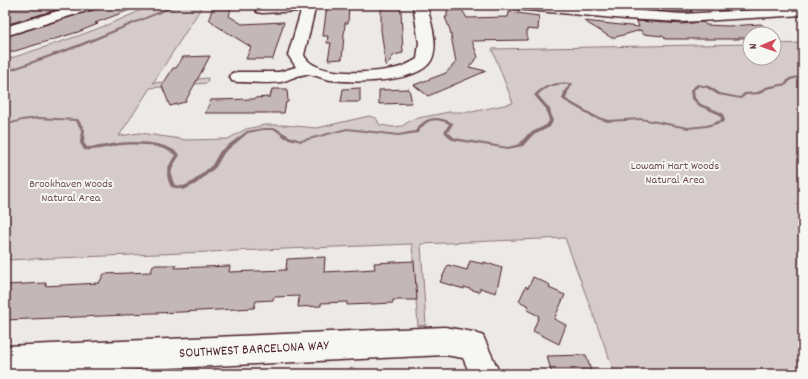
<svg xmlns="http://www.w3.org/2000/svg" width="808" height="379" font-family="Dekko,sans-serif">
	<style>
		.green { fill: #d4cbca; stroke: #8f757a }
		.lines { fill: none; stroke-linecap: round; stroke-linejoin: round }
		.stream { fill: #886e73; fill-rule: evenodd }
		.building { fill: #c4b7b7; stroke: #4a1f2b }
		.minor-casing { stroke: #4a1f2b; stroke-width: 3 }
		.minor { fill: #f6f6f2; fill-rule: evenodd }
		.labels { text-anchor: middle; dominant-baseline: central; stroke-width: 4; stroke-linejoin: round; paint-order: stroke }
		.park-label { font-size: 12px; fill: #6c4a53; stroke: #f6f6f2 }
		.near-street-label { font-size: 14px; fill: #4a1f2b; stroke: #f6f6f2 }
	</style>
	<rect width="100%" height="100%" fill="#ece9e6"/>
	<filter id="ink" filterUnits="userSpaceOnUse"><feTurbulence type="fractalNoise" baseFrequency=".025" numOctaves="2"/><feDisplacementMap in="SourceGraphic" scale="8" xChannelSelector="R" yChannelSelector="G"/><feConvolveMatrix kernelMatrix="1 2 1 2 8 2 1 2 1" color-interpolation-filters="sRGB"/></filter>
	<g filter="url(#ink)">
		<path class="green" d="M151 5H203L153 83 208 78 207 83 150 88 119 136 140 133 187 140 228 139 246 129 265 125H284L317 128 369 116 376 118 380 125 393 127 402 126 413 119 449 112H472L513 103 492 49 750 44V58H774V44L803 43V374H615L565 238 421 244 426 325 418 326 412 244 5 260V60C54 44 105 29 151 5Z"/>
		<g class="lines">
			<path class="stream" d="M175 5H179L79 47 5 73V71L77 45Z
				M803 75V77L791 80 787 85 767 89 760 94 746 95 741 99 718 95 707 88 699 86 694 90 695 98 701 104 723 113 725 121 724 122 707 127 688 129 641 120 608 122 594 118 563 100 562 99 564 92 569 85C556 84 547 86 538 95L550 109 553 121 550 127 532 136 523 146 508 149 452 140 444 132 449 124C434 117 426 120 418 133L398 136 347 130 301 142 285 138 275 130H263L248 133 224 153 216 167 196 184 184 190 171 187C164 173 167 168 175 155 160 144 134 143 115 146 105 148 95 151 84 150L80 143 81 130 76 121 37 119 22 121 5 126V124L22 119 37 117 77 119H78L85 130 84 143 87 147C98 147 108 144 118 143 136 141 167 141 180 155 173 166 168 172 175 185L183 186 192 182 212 165 220 151 247 131 263 128H276L289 136 301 140 347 128 398 134 415 131C425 116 437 115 453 123V124L448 132 455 138 508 147 519 144 528 134 546 125 549 121 546 109 534 95C544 84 558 81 572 83L573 84 568 92 566 99 596 116 608 120 641 118 688 127 707 125 721 120 720 115 699 106 691 98 690 90 697 84 709 86 720 93 740 97 744 93 758 92 765 87 785 83 789 78Z"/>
		</g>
		<path class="building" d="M12 5H72L5 25V17L7 16Z
			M99 5H140V6L95 23 98 24 78 32 5 54V37L96 9Z
			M216 5H232L229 16 242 24 284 22 273 59H246L251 47 217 26 209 19 213 6Z
			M327 5H349L348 23H345L342 59 328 60 331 43H327L328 36H323Z
			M381 5H400L401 10 403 53 394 55 386 66 381 30Z
			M630 5H686L693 12 632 9Z
			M462 10 467 18 508 17 509 12 539 16 538 30 527 29V40L472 41 478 57 469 67 486 71 428 96 414 85 446 73 456 62 450 30 445 17H447V11Z
			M584 21 639 27 637 21 682 24 703 22 706 25 728 26 761 24 773 34H750V38H738L739 39H665L663 36 643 34 641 30 612 38Z
			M210 56 185 102 170 106 162 86 173 68H176L183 57Z
			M360 88V102H341L343 89Z
			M272 89H287L288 102H286L284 113H205L211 100 254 99 255 98 270 97Z
			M409 89 412 103 379 104V90Z
			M325 257 324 272 375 269 374 263 414 261 417 300H393V303L373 304 347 305V302L321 303V306L298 307 299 296 274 297 273 300 256 301 254 308 181 312 127 314 126 315 5 320V285L46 283 45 286 99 283 104 274 151 272 153 265H176L175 268 230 266 229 272 286 270 287 259Z
			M470 261 484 264V262L502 268 496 293 480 288 479 292 464 287V289L440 282 448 265 467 270Z
			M533 277 550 285 549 288 565 295 554 319 566 325 559 344 533 331 539 316 527 310 529 306 519 301 526 286 528 288Z
			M586 355 592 374H552L547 356Z"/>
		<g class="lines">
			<g class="minor-casing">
				<path id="minor" d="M77 5H98L96 8 5 36V27Z
					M262 5H316L304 55C314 78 376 73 397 68 405 66 410 63 417 59L419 43 413 5H427C430 21 438 40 433 56 426 84 354 83 331 80 324 79 315 75 308 74 299 74 289 80 281 82 267 84 252 82 238 82L232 81 230 77 232 73 238 72H279L296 67 288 55 301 11 262 13 257 12 255 9 257 6Z
					M510 5H560L682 14 803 7V15L682 22 625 19 517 9 512 8Z
					M445 327 473 332 483 336 500 374H470L463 358 445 355 43 374H5V346Z"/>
			</g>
			<use href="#minor" class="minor"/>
		</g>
	</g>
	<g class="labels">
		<g class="park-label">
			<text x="675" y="166">Lowami Hart Woods<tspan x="675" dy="14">Natural Area</tspan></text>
			<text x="71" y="184">Brookhaven Woods<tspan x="71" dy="14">Natural Area</tspan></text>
		</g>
		<g class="near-street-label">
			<text transform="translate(254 350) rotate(-3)">SOUTHWEST BARCELONA WAY</text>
		</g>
	</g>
	<rect width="808" height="379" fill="none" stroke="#f6f6f2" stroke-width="20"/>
	<rect x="10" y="10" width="788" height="359" fill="none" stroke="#4a1f2b" stroke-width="1.5" filter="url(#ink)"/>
	<g transform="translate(762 46) rotate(268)"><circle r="19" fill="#f6f6f2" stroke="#b1a0a2"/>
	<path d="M0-3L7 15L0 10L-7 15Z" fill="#d1495b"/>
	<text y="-6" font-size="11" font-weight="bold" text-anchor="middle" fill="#4a1f2b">N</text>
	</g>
</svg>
